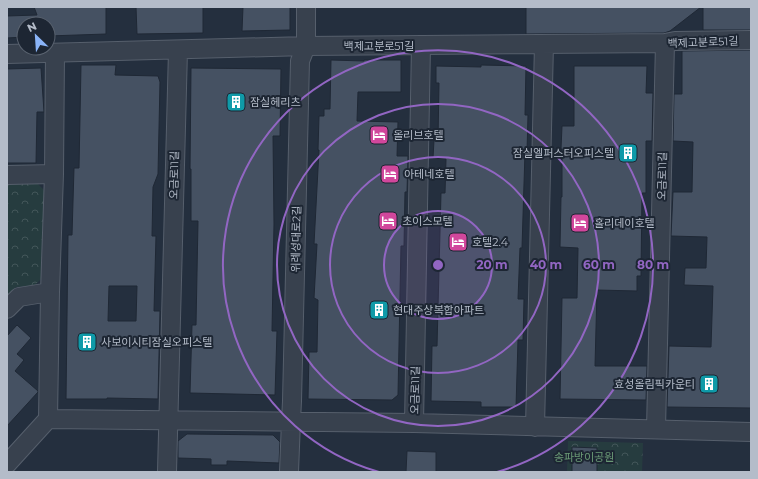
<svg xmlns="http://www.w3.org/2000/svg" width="758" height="479" font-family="Montserrat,'Noto Sans KR',sans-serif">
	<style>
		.park { fill: url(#park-crowns) }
		.building { fill: #455162; stroke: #1f2835; fill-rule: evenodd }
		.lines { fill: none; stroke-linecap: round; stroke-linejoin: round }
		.minor-casing { stroke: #565f6c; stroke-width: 20 }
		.minor { stroke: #38414e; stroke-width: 18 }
		.ring { fill: none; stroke: #9266c3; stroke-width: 2 }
		.labels { text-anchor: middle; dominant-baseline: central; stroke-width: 4; stroke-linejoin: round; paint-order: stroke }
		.street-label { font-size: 11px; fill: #b4bcc9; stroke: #1d2633 }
		.poi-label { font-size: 11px; fill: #b4bcc9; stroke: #1d2633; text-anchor: start }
		.park-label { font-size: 11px; fill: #6b9a76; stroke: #1d2633 }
		.centre { fill: #9266c3; stroke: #1d2633; stroke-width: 2 }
		.ring-label { font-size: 12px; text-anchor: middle; font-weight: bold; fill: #9266c3; stroke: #1d2633; stroke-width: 4; stroke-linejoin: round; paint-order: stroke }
	</style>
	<defs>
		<pattern id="park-crowns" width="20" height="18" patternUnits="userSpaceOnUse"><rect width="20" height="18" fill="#263c3f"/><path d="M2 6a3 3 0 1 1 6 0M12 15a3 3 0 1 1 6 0" fill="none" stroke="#435659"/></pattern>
	</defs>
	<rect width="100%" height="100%" fill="#242f3e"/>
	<path class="park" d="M7 182H36L45 191 43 277 34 286 16 287 7 297Z
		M568 441 643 443 642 472H567Z"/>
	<path class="building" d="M34 7H106V34L48 36V24H24V37L7 38V16L37 15Z
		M136 7H203V33L137 34Z
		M243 7H290V30L242 31Z
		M526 7H701L670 31 664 33 526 34Z
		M703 7H751V30H703Z
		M751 50V408L667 407 669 346 711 347 713 286 684 285 685 268H706L707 237 671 236 673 192H692L693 142 673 141 674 94H682V51Z
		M331 60 364 61V60H401V92H358L357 121 398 122 397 156H408L407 192H405L404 246H401L398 395 392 400 308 399 309 352H317L318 300 314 298 317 244H314L319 150H318L319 116H324V109H330Z
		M81 65H116L115 75 158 76 160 82 158 174 153 187 152 236H156L154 311H160L158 399 107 398V399H66L68 235H72L74 168H79ZM109 286H137L136 321H108Z
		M481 65 526 66 525 115H528L527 152H525L522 248H520L518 299H524L523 340H518L516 407H481V402L431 401 432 346H437L441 193H445L446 159 433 158 434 140H438L439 83H436V66L481 67Z
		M574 66H647L646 93H653L652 141H646V193H642L641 276H637V291L597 290 595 366H647L646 400 560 399 562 298H577L578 248 560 247 561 197H562V149H561L562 126H574Z
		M41 68 44 112H37L36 163H7V69Z
		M191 68 281 69 280 136H273L274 224 272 331H277L275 395 190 393 192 325H196L198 221H191V169H190Z
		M17 325 31 338 17 354 24 360 15 371 38 391V392L7 426V336Z
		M187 434 273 435 280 442 279 463 227 461V465H211V459L178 458V441Z
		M572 447 597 448V472H572Z
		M407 451 436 452V472H406Z"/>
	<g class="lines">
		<g class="minor-casing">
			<path id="minor" d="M7 54 306 46 665 43 675 41 751 40
				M7 175 54 174
				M7 309 19 297 50 292
				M48 419 50 292 54 174 55 53
				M414 423 421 45
				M535 427 544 44
				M656 429 665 43
				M7 464 48 419 414 423 751 432
				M167 472 178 50
				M289 472 291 421 292 401 300 61 306 46V7"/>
		</g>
		<use href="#minor" class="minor"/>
	</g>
	<circle cx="438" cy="265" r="54" fill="#9266c3" fill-opacity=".12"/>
	<g class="ring">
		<circle cx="438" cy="265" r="54"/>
		<circle cx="438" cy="265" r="108"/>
		<circle cx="438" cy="265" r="161"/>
		<path d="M379 472A215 215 0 1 1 497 472"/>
	</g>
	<defs>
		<g id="building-square" transform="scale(1)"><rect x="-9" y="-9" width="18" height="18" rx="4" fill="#0f9aa8" stroke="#1d2633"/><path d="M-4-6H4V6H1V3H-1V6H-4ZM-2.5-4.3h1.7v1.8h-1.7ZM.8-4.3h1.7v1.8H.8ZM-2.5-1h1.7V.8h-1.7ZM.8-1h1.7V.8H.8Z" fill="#fff"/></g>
		<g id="hotel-square" transform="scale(1)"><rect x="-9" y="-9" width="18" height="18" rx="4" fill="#d1479c" stroke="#1d2633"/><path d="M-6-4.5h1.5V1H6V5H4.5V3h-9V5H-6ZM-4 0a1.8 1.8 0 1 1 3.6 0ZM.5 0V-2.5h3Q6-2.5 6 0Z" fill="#fff"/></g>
	</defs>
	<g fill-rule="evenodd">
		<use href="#building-square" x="236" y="102"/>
		<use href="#hotel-square" x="379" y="135"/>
		<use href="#building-square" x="628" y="153"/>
		<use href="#hotel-square" x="390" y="174"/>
		<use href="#hotel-square" x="388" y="221"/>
		<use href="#hotel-square" x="580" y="223"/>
		<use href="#hotel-square" x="458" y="242"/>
		<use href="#building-square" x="379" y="310"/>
		<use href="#building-square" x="87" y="342"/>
		<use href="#building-square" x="709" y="384"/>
	</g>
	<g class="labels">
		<g class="street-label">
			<text transform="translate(703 42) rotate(-2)">백제고분로51길</text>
			<text x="379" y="46">백제고분로51길</text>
			<text transform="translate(174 175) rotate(-89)">오금로11길</text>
			<text transform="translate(662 176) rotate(-89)">오금로11길</text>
			<text transform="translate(296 239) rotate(-89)">위례성대로2길</text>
			<text transform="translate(415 390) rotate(-89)">오금로11길</text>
		</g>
		<g class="poi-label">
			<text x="250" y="102">잠실헤리츠</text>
			<text x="393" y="135">올리브호텔</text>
			<text x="614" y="153" text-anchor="end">잠실엘퍼스터오피스텔</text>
			<text x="404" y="174">아테네호텔</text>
			<text x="402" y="221">초이스모텔</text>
			<text x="594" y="223">홀리데이호텔</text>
			<text x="472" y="242">호텔2.4</text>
			<text x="393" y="310">현대주상복합아파트</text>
			<text x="101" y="342">사보이시티잠실오피스텔</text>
			<text x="695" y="384" text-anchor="end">효성올림픽카운티</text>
		</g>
		<g class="park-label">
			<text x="584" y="457">송파방이공원</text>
		</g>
	</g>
	<circle cx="438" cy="265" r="6" class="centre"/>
	<g class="ring-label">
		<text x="492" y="269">20 m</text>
		<text x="546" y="269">40 m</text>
		<text x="599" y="269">60 m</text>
		<text x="653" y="269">80 m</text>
	</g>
	<rect width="758" height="479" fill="none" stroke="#b4bcc9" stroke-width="16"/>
	<g transform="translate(36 36) rotate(335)"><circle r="19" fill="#1d2633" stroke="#59626f"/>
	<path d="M0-3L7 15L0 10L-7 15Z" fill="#8ab4f8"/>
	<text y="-6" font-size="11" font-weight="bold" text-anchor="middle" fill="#b4bcc9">N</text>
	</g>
</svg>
